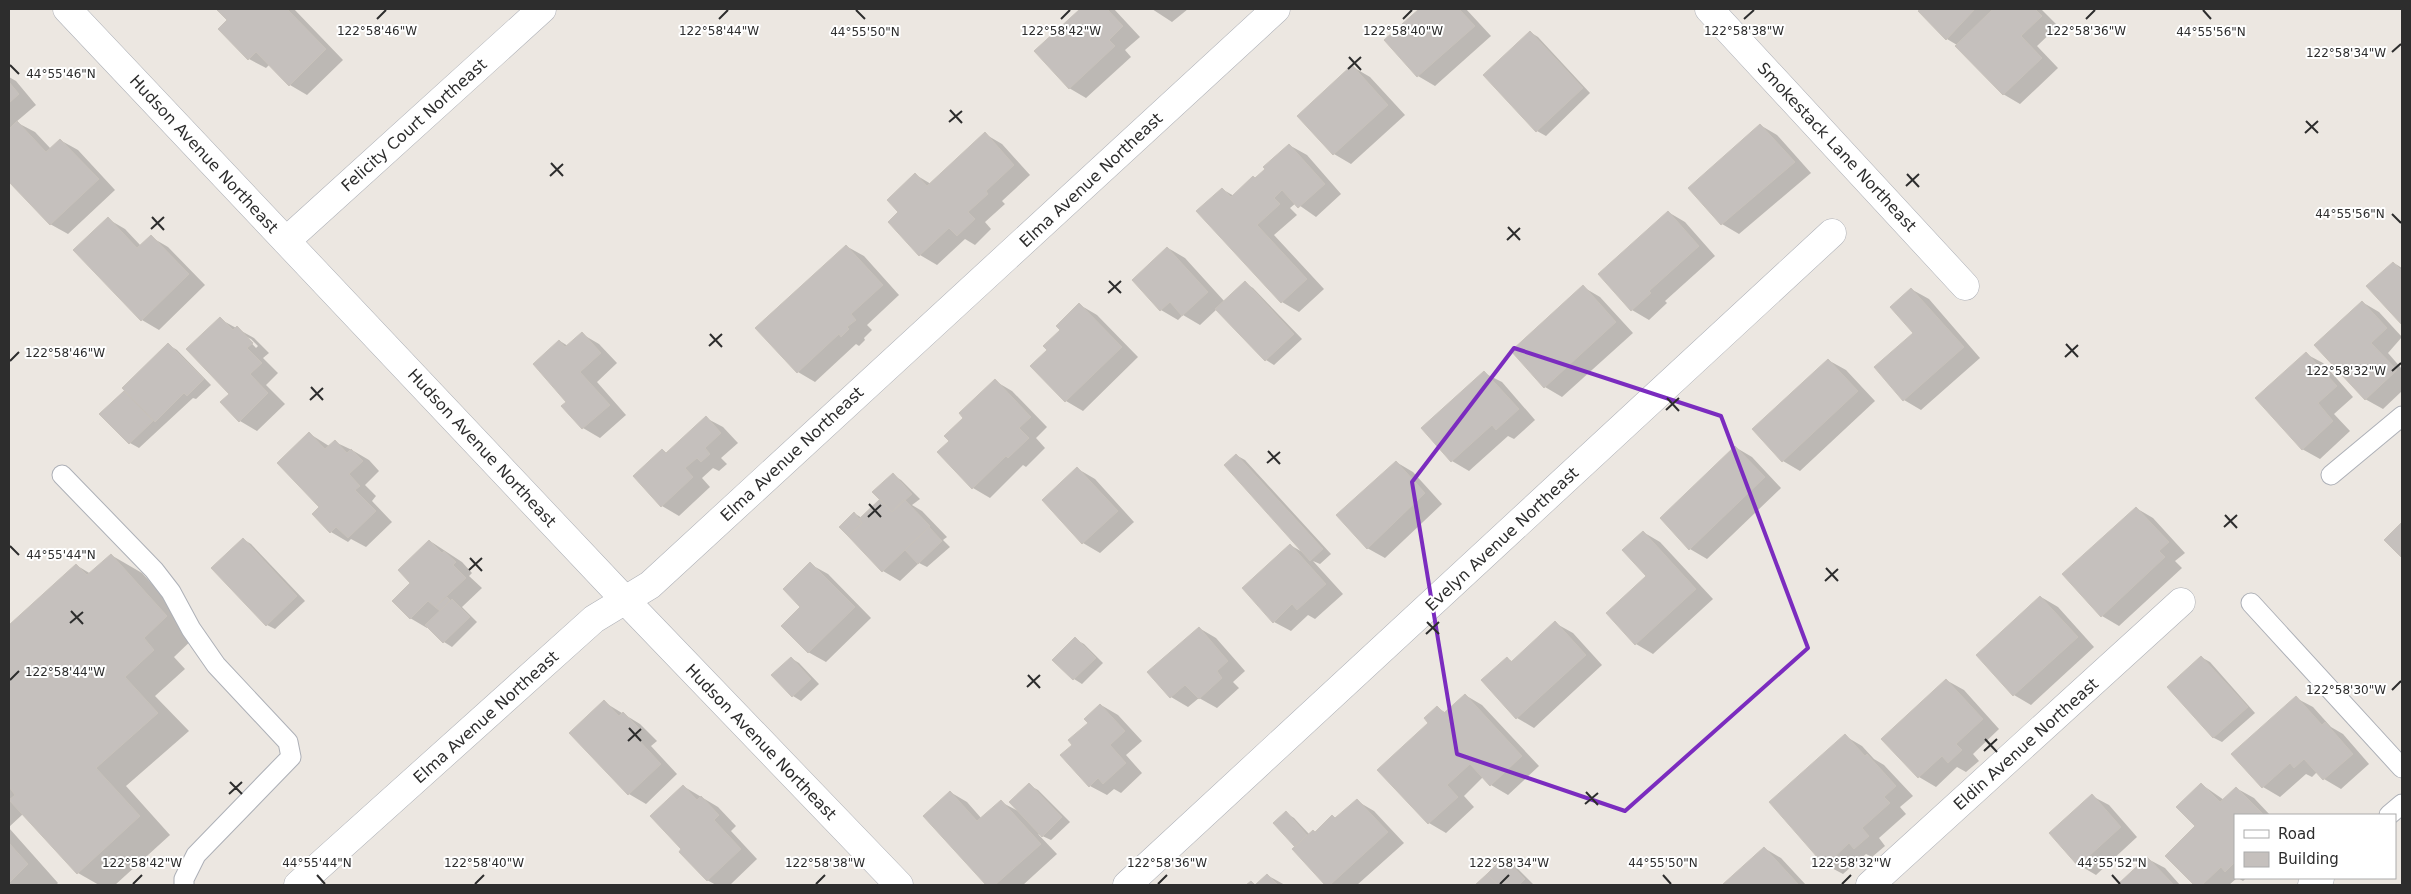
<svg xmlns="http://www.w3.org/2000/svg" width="2411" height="894" font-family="'DejaVu Sans',sans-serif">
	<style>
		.shadow { fill: #0003; fill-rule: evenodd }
		.building { fill: #c5c0bd; stroke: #c8c2bb }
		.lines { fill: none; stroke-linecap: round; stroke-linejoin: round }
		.lane-casing { stroke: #adb0b7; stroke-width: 21 }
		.street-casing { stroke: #adb0b7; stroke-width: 29 }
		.lane { stroke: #fff; stroke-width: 19 }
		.street { stroke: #fff; stroke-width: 28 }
		.marked { fill: none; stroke: #7b2cbf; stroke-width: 4; stroke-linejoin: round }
		.ticks { fill: none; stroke: #2d2d2d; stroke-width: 2 }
		.labels { text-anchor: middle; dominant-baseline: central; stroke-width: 4; stroke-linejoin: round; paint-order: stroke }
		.street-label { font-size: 16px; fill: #2d2d2d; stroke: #fff }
		.ticks-label { font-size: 12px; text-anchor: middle; fill: #2d2d2d; stroke: #fff; stroke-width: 4; stroke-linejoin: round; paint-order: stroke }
	</style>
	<rect width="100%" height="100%" fill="#ece7e1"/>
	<path class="shadow" d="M218 9H294L343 60 307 95 290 85 270 64 266 68 249 59 229 20Z
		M1082 9H1114L1140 37 1125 50 1131 57 1086 98 1069 88 1036 51Z
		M1152 9H1188L1172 22Z
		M1421 9H1466L1491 36 1435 86 1418 76 1386 40Z
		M1922 9H2041L2058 26 2037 46 2058 68 2020 104 2003 94 1957 45 1947 39 1920 11Z
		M1530 32 1538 37 1590 93 1546 136 1537 131Z
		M1353 67 1370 77 1405 115 1351 164 1334 154 1299 116Z
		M9 77 16 81 36 105 16 122 35 132 51 149 60 140 78 150 115 190 68 234 50 224 9 180Z
		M1760 125 1777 135 1811 173 1739 234 1722 224Z
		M985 134 1002 144 1030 175 1002 201 1005 204 985 222 991 229 975 245 965 239 937 265 920 255 900 212 916 175 931 184Z
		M1289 145 1307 155 1341 194 1316 217 1296 203 1290 208 1297 215 1274 235 1324 289 1299 312 1282 302 1197 211 1222 189 1234 196 1256 179Z
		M1668 212 1685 222 1715 256 1665 301 1667 303 1649 320 1632 310Z
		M108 219 125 229 141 246 151 237 168 247 205 285 159 330 142 320 75 250Z
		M846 246 864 256 899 295 867 325 872 330 864 338 865 340 859 346 856 344 815 382 798 372Z
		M1168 248 1185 258 1225 302 1245 283 1253 288 1302 339 1274 365 1266 360 1217 309 1200 325 1183 315 1178 320 1161 310Z
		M2394 263 2402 268V323L2368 286Z
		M1583 287 1600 297 1633 333 1562 397 1545 387Z
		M1911 289 1929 299 1980 358 1921 410 1904 400 1914 334Z
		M2362 302 2379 312 2402 337 2388 353 2402 369V391L2383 409 2365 399Z
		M1080 305 1097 315 1138 357 1083 411 1066 401 1048 350Z
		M220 319 254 338 269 353 263 358 278 373 266 385 285 404 257 431 240 421 231 394ZM245 336 251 339 258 346 256 348Z
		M582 334 599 344 617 363 597 382 626 415 600 438 583 428 563 406 568 402 560 341 568 346Z
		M169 345 177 350 211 385 196 399 193 398 139 448 130 443 101 414Z
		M2306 354 2323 363 2353 397 2334 414 2350 431 2320 459 2302 449Z
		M1828 360 1846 370 1875 401 1800 471 1783 461Z
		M1484 373 1502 382 1535 420 1514 439 1508 436 1469 471 1452 461Z
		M995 381 1012 391 1047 427 1036 438 1045 448 1026 467 1023 465 990 498 973 488 951 441 965 418Z
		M706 418 723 427 738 443 721 458 727 464 719 471 713 468 702 478 710 487 679 516 662 506V451L667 454Z
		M310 434 329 446 335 442 352 450 369 460 379 471 365 485 376 496 372 501 392 522 366 547 351 539 348 542 331 532 321 507Z
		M1735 447 1752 457 1781 488 1707 559 1690 549Z
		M1236 455 1245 460 1331 554 1320 564 1313 561 1343 594 1315 619 1308 615 1291 631 1274 622 1290 545 1306 554Z
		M1396 462 1413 472 1442 504 1385 558 1367 548Z
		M1078 469 1095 479 1134 522 1100 553 1083 543Z
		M893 475 901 480 920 499 912 505 922 511 947 537 943 540 950 547 927 567 919 563 900 581 883 571 854 513 862 518 881 499Z
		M2136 508 2153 518 2185 553 2175 561 2182 568 2119 626 2102 616Z
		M1643 532 1660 542 1713 599 1653 654 1636 644 1648 577Z
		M243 539 251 544 305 601 275 629 267 625Z
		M430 541 462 562 472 573 469 576 482 588 462 607 477 622 452 647 444 642 429 627 427 628 410 618 411 583Z
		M111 555 142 573 198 634 174 657 185 669 155 696 189 731 126 786 170 835 115 885H99L78 873 23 814 9 827V626L76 565 91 574Z
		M810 564 828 574 871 618 826 662 808 652 802 607Z
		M2041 597 2058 607 2094 647 2031 705 2014 695Z
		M1555 623 1573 633 1602 665 1534 728 1517 718 1482 680 1507 658 1513 662Z
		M1199 628 1216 638 1245 671 1233 682 1239 688 1217 708 1199 698 1188 707 1171 697 1149 673Z
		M1075 639 1084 644 1103 663 1082 684 1074 679 1054 660Z
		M2201 657 2210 662 2255 713 2222 742 2214 738 2168 687Z
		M791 658 799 663 819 684 801 701 793 696Z
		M1946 680 1964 690 1999 729 1973 754 1979 761 1966 772 1957 767 1936 787 1919 777Z
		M1465 695 1482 705 1539 766 1508 795 1491 785 1483 777 1464 796 1474 807 1446 833 1429 823 1379 770 1430 723 1437 707 1446 713Z
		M2296 698 2313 707 2331 727 2343 734 2369 764 2341 789 2324 779 2317 772 2312 777 2306 774 2280 797 2263 787Z
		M604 702 640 724 657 741 651 746 677 774 646 804 629 794 571 733Z
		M1101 705 1118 715 1142 741 1126 755 1142 773 1121 793 1114 789 1107 795 1090 786V723Z
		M1845 736 1862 746 1874 759 1884 765 1913 796 1900 807 1906 814 1879 838 1885 846 1872 857 1866 854 1843 874 1826 865Z
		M2201 784 2224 800 2236 788 2254 798 2270 815H2235V878H2237L2229 885H2195L2167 856 2197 826Z
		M1029 785 1038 790 1070 822 1051 840 1038 834 1057 854 1023 885H987L924 816 950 792 967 802 982 819 1001 802 1020 812Z
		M683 786 718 807 736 826 731 831 757 859 730 885H716L707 880 683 849Z
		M2092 796 2109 805 2137 837 2096 875 2079 865Z
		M1357 801 1374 811 1404 843 1357 885H1327L1294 850 1297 847 1286 813 1294 818 1310 835 1336 819Z
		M9 828 58 883 56 885H9Z
		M1764 848 1781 858 1806 885H1724Z
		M1504 859 1513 864 1533 884 1476 885Z
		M2148 859 2165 868 2180 885H2118Z
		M1267 875 1285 885H1248L1251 882 1256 885Z
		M2238 878H2246L2243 881Z"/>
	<path class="building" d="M216 9H287L326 49 289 86 256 52 248 60 218 29 227 20Z
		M1080 9H1107L1123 26 1109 40 1115 46 1069 89 1034 51Z
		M1419 9H1459L1475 26 1417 77 1384 40Z
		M1921 9H1975L1946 40 1918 11Z
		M1993 9H2035L2042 16 2021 36 2042 58 2003 95 1955 46Z
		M1530 31 1583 88 1536 132 1483 75Z
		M1352 65 1388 105 1333 155 1297 116Z
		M9 82 19 94 9 103Z
		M17 121 46 152 60 139 99 179 50 225 9 182V129Z
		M1760 124 1795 162 1721 225 1688 188Z
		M985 132 1014 165 986 191 988 194 968 212 975 219 957 236 949 228 919 256 888 222 898 212 887 200 915 173 927 186Z
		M1289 144 1325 184 1298 208 1282 190 1274 198 1280 204 1257 225 1307 279 1281 303 1196 211 1222 188 1231 197 1253 176 1255 178 1265 169 1263 167Z
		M1668 211 1699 246 1649 291 1651 293 1631 311 1598 274Z
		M108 217 137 248 151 235 189 274 141 321 73 250Z
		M846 245 883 285 851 314 856 320 847 327 849 329 841 337 839 334 797 373 755 328Z
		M1167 247 1208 292 1182 316 1170 302 1160 311 1132 280Z
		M2393 262 2402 271V325L2366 286Z
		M1245 281 1294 334 1265 361 1215 309Z
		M1583 285 1616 322 1544 388 1511 351Z
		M1911 288 1964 347 1903 401 1874 367 1913 333 1890 307Z
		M2362 301 2387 328 2371 343 2397 370 2365 400 2314 345Z
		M1079 303 1122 347 1065 402 1030 366 1047 350 1043 346 1060 330 1056 326Z
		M220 317 233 330 237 326 253 343 247 348 262 363 250 374 268 393 239 422 220 402 229 394 186 349Z
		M582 332 601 353 580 372 610 405 582 429 561 406 566 402 533 364 559 340 565 347Z
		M168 343 204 379 187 396 184 393 155 422 122 388Z
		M2306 352 2337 386 2318 403 2333 421 2302 450 2255 398Z
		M1828 359 1858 391 1782 462 1752 429Z
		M1484 371 1519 409 1496 430 1492 425 1451 462 1421 428Z
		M995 379 1031 417 1019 428 1029 438 1008 458 1006 456 972 489 937 452 949 441 944 436 963 418 959 413Z
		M124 391 153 421 129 444 99 414Z
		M706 416 721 433 705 448 710 454 701 462 697 458 685 468 693 477 661 507 633 476 662 449 666 453Z
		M309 432 325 449 335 440 347 453 351 449 363 461 349 474 360 486 355 490 376 511 348 538 336 527 330 533 312 514 319 507 277 463Z
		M1735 446 1765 477 1689 550 1660 518Z
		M1236 454 1323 549 1310 561 1224 465Z
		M1396 461 1425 493 1367 549 1336 515Z
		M1077 467 1118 511 1082 544 1042 500Z
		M893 473 912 494 892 512 872 492Z
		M880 499 892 512 904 499 930 526 882 572 848 536 862 523 859 519Z
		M2136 507 2169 542 2159 551 2165 557 2101 617 2062 574Z
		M854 512 862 523 848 536 839 527Z
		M2402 522V558L2384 540Z
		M929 527 942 541 918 564 905 550Z
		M1643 531 1696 589 1635 645 1606 613 1646 576 1622 550Z
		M243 538 297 596 266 626 211 568Z
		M429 540 442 553 444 551 456 562 453 565 466 578 435 607 428 601 410 619 392 601 410 583 398 570Z
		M1290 544 1326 584 1297 610 1292 604 1273 623 1242 588Z
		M111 554 167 616 144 638 154 650 125 677 158 713 96 768 140 816 77 874 9 800 15 795 9 787V625L76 564 87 575Z
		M810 562 855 607 808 653 781 626 800 607 783 589Z
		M2040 596 2078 637 2013 696 1976 655Z
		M447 597 450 600 440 611 435 607Z
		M452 599 470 617 443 643 425 625Z
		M1555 621 1586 655 1516 719 1481 680 1507 657 1511 662Z
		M1199 627 1228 661 1217 671 1222 678 1199 699 1185 685 1170 698 1147 672Z
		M1075 637 1096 658 1073 680 1052 660Z
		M2201 656 2248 707 2213 738 2167 687Z
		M791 657 811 679 792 697 771 675Z
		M1946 679 1983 719 1956 744 1962 750 1948 763 1942 756 1918 778 1881 739Z
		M1465 694 1522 756 1490 786 1470 764 1447 785 1458 797 1428 824 1377 770 1428 723 1424 718 1437 706 1444 713Z
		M2296 696 2322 725 2325 722 2353 754 2323 780 2304 759 2294 768 2290 763 2262 788 2231 754Z
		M604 700 619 716 623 712 641 730 635 736 661 764 628 795 569 733Z
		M1100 704 1125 731 1110 745 1126 763 1103 784 1098 778 1089 787 1060 755 1072 745 1068 740 1088 723 1084 719Z
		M1845 734 1865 756 1867 754 1896 786 1884 797 1890 803 1862 828 1869 836 1854 849 1849 843 1825 866 1769 802Z
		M1029 783 1062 817 1042 837 1009 802Z
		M2201 783 2220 802 2236 787 2264 815H2235V862L2225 872 2221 867 2202 885H2194L2165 856 2195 826 2176 807Z
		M683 785 697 800 701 796 719 815 714 820 741 849 707 881 679 852 681 849 650 816Z
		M950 791 977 821 1001 800 1041 844 995 885H986L923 816Z
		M2092 794 2121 827 2078 866 2049 833Z
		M1357 799 1388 832 1330 885H1325L1292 849 1313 830 1315 832 1332 815 1335 818Z
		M1286 811 1307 835 1295 847 1273 823Z
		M9 843 28 864 9 883Z
		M1764 847 1799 885H1722Z
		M1504 857 1525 879 1519 885H1498L1487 874Z
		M2147 857 2174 885H2117Z
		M1267 874 1278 885H1246L1251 881 1255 885Z
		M1487 874 1498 885H1475Z"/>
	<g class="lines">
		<g class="lane-casing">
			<path id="lane" d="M62 475 154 570 171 592 191 629 216 665 288 742 291 757 196 855 184 879V885
				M2331 475 2402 416
				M2251 603 2402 768
				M2389 815 2402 804"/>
		</g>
		<g class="street-casing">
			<path id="street" d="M67 9 625 600 899 885
				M1709 9 1965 286
				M286 241 542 9
				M298 885 594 619 650 585 1276 9
				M1127 885 1832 233
				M1870 885 2181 602
				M2312 885 2320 878"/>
		</g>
		<use href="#lane" class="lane"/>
		<use href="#street" class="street"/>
	</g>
	<path class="marked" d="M1514 348 1721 416 1808 648 1625 811 1457 754 1412 482Z"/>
	<path class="ticks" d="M856 10 865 19M2203 10 2211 19M377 19 386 10M719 19 728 10M1061 19 1070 10M1403 19 1412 10M1744 19 1754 10M2086 19 2095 10M2392 52 2401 44M1349 57 1361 70M10 65 19 74M1348 69 1361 57M950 110 962 123M2306 121 2318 133M949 122 962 111M2305 133 2318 121M551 163 563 176M1907 174 1919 187M550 176 563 164M1906 186 1919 174M2392 214 2401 223M152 217 164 230M1508 227 1520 240M151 229 164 217M1507 240 1520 228M1109 281 1121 293M1108 293 1121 281M710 334 722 347M2066 344 2078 357M709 346 722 334M2065 357 2078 345M10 361 19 352M2392 371 2401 363M311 387 323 400M1667 398 1679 411M310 400 323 388M1666 410 1679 398M1268 451 1280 464M1267 463 1280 452M869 504 881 517M2225 515 2237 528M868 517 881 505M2224 527 2237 515M10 546 19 555M470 558 482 571M1826 568 1838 581M469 570 482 558M1825 581 1838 569M71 611 83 624M1427 622 1439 634M70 623 83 612M1426 634 1439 622M1028 675 1040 688M10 680 19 671M1027 687 1040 675M2392 690 2401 681M629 728 641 741M1985 739 1997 752M628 741 641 729M1984 751 1997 739M230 782 242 794M1586 792 1598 805M229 794 242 782M1585 804 1598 793M317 875 325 884M1663 875 1671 884M2112 875 2120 884M133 884 142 875M475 884 484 875M816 884 825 875M1158 884 1167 875M1500 884 1509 875M1842 884 1851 875"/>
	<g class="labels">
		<g class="street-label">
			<text transform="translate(414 125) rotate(-42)">Felicity Court Northeast</text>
			<text transform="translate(1837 147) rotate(47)">Smokestack Lane Northeast</text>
			<text transform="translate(204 154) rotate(47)">Hudson Avenue Northeast</text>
			<text transform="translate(1091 180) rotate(-43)">Elma Avenue Northeast</text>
			<text transform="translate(482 448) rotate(47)">Hudson Avenue Northeast</text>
			<text transform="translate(792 454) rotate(-43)">Elma Avenue Northeast</text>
			<text transform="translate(1502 539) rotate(-43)">Evelyn Avenue Northeast</text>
			<text transform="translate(486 717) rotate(-42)">Elma Avenue Northeast</text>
			<text transform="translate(761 742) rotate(46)">Hudson Avenue Northeast</text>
			<text transform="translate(2026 744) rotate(-42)">Eldin Avenue Northeast</text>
		</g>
	</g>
	<g class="ticks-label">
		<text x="377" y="35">122°58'46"W</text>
		<text x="719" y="35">122°58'44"W</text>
		<text x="1061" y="35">122°58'42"W</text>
		<text x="1403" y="35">122°58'40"W</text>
		<text x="1744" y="35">122°58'38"W</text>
		<text x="2086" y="35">122°58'36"W</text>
		<text x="2211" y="36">44°55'56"N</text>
		<text x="865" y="36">44°55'50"N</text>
		<text x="2346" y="57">122°58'34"W</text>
		<text x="61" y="78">44°55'46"N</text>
		<text x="2350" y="218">44°55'56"N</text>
		<text x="65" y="357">122°58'46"W</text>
		<text x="2346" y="375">122°58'32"W</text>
		<text x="61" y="559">44°55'44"N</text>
		<text x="65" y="676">122°58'44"W</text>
		<text x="2346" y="694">122°58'30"W</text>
		<text x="317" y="867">44°55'44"N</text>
		<text x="1663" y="867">44°55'50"N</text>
		<text x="2112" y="867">44°55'52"N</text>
		<text x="142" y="867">122°58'42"W</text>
		<text x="484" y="867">122°58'40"W</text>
		<text x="825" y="867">122°58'38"W</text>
		<text x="1167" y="867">122°58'36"W</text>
		<text x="1509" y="867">122°58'34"W</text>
		<text x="1851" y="867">122°58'32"W</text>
	</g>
	<rect width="2411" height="894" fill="none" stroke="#2d2d2d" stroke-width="20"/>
	<rect x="2234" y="814" width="162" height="65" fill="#ffffff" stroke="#ababab"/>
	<rect x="2244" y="830" width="25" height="8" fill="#ffffff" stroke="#ababab"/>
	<text x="2278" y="839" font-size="15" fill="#2d2d2d">Road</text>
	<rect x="2244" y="852" width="25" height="15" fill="#c5c0bd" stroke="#ababab"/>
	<text x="2278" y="864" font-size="15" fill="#2d2d2d">Building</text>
</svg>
